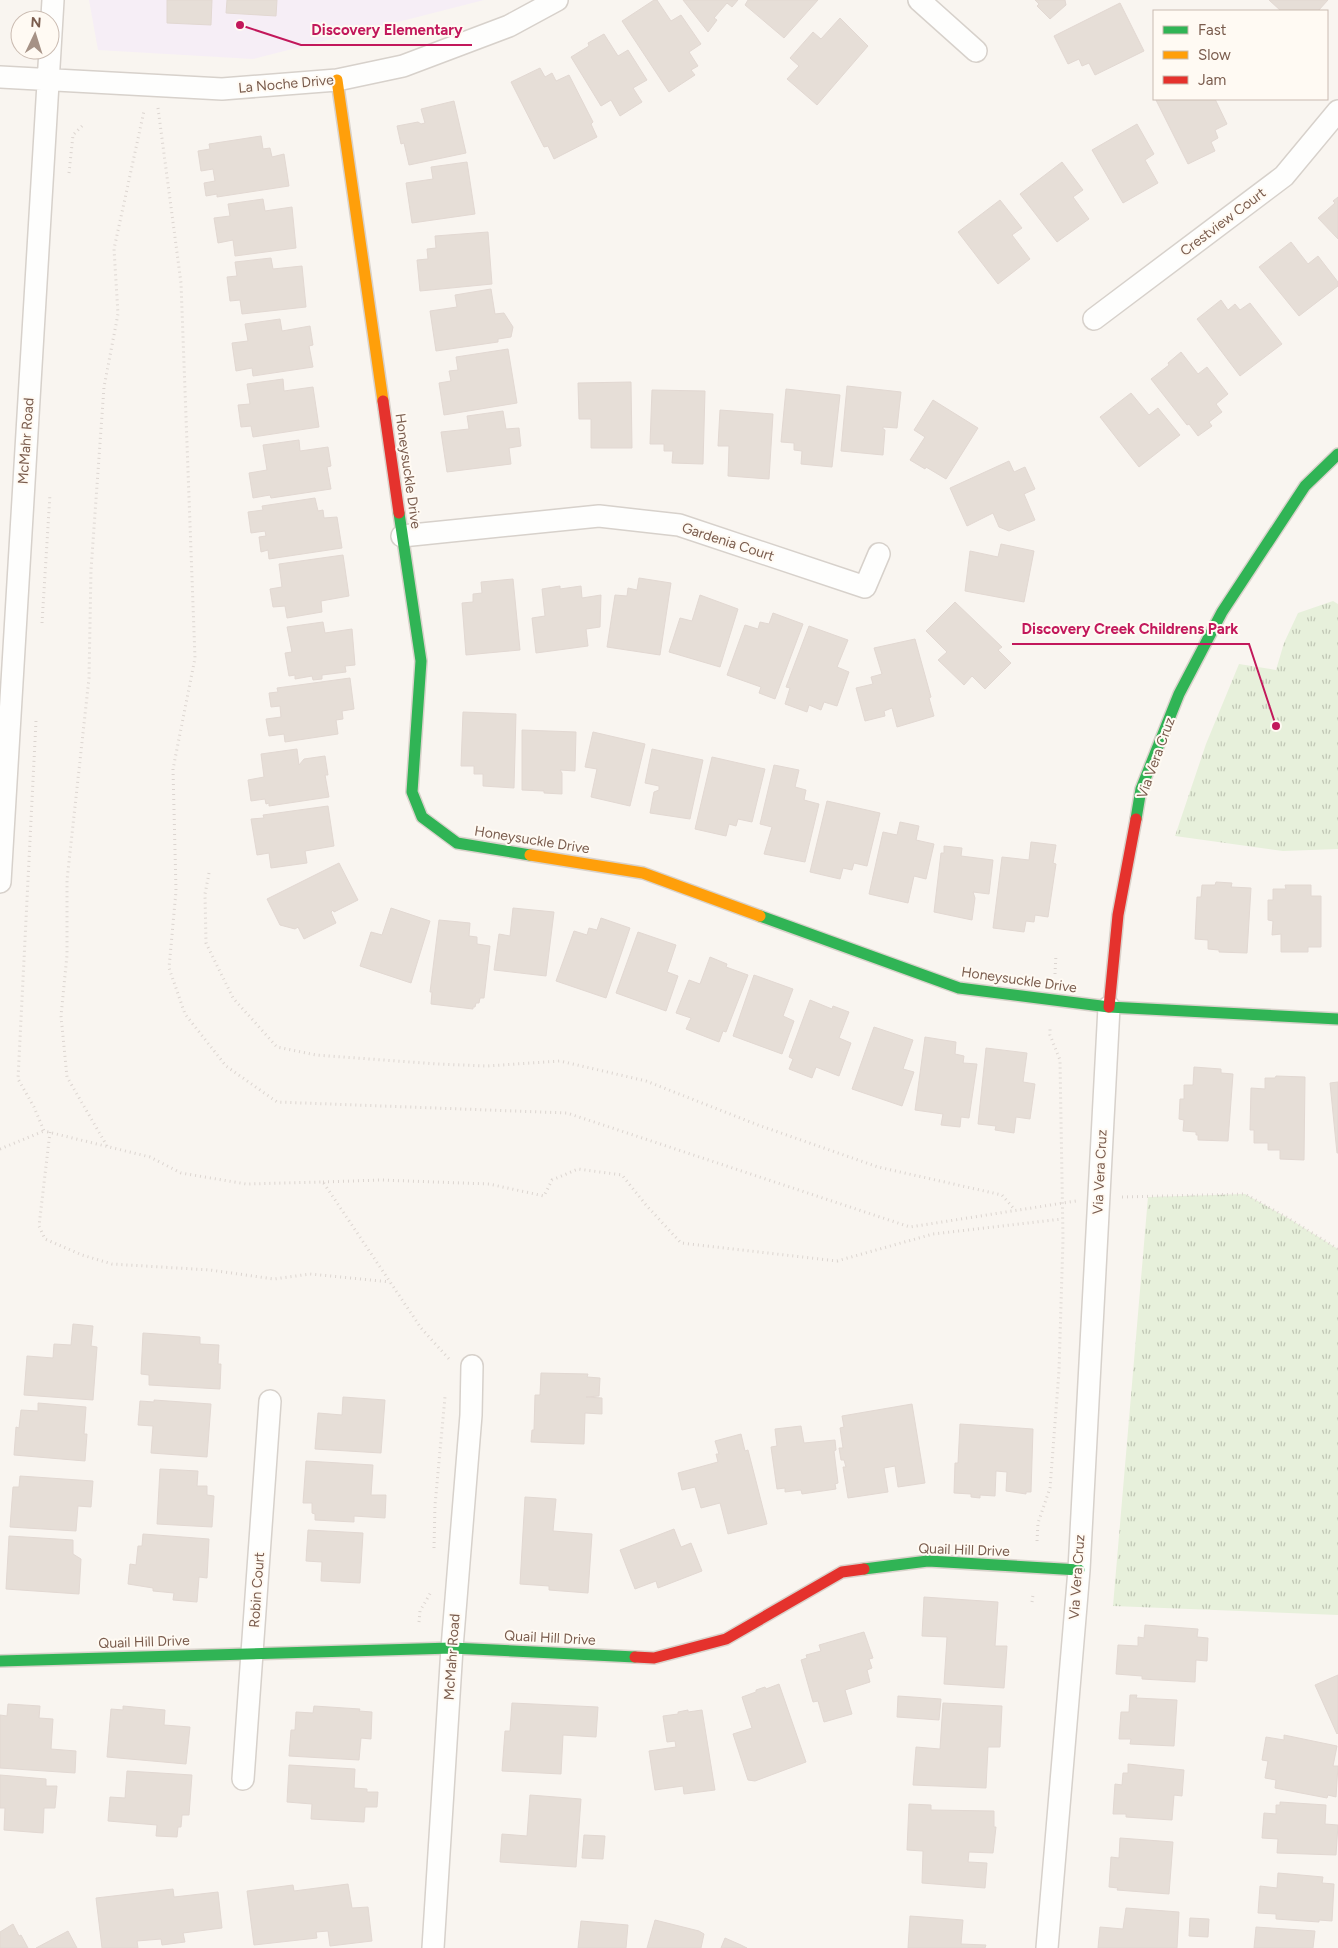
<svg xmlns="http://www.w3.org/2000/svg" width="1338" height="1948" font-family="Figtree,sans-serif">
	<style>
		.education { fill: #f6eef6 }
		.grass { fill: url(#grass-tufts) }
		.building { fill: #e6ded7; stroke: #e2d8d2 }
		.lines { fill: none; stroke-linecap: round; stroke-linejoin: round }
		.street-casing { stroke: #d7d1cb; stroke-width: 24 }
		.fast-casing { stroke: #d9d2cb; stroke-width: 14 }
		.slow-casing { stroke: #d9d2cb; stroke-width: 14 }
		.jam-casing { stroke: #d9d2cb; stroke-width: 14 }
		.path { stroke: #dcd5d0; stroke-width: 3; stroke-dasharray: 1 4; stroke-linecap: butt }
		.street { stroke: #fefefd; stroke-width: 21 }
		.fast { stroke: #30b455; stroke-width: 11 }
		.slow { stroke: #ff9f0a; stroke-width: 11 }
		.jam { stroke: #e5322d; stroke-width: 11 }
		.labels { text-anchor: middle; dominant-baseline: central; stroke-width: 4; stroke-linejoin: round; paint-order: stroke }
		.street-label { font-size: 14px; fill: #7a5c4d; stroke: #fffaf3 }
		.leader { fill: none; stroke: #c2185b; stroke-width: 2 }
		.callout-dot { fill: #c2185b; stroke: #fffaf3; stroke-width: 2 }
		.callout-label { font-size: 15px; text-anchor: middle; font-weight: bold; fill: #c2185b; stroke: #fffaf3; stroke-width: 4; stroke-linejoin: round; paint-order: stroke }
	</style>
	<defs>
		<pattern id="grass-tufts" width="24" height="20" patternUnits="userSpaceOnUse" patternTransform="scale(1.25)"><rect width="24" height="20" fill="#e7f0db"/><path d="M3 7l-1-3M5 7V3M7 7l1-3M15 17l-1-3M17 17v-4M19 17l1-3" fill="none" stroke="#c0c6b4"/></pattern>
	</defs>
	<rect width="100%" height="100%" fill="#f9f5f0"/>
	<path class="education" d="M89 0H484L253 59 98 50Z"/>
	<path class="grass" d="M1333 601 1338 604V849L1283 851 1175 836 1206 744 1239 664 1276 670 1284 643 1298 613Z
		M1245 1194 1288 1218 1338 1249V1615L1113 1606 1148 1197Z"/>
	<path class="building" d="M167 0H212L211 25 167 23Z
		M227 0H277L276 16 226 13Z
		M654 0H657L671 21 681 15 701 44 689 52 698 66 691 70 695 75 669 92 622 21Z
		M683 0H738L732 7 727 3 714 18 717 20 708 32Z
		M748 0H818L784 38 745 5Z
		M1035 0H1065L1066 5 1050 19 1037 6 1039 4Z
		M1269 0H1328L1318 11H1281Z
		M1120 3 1144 51 1095 75 1089 63 1082 66 1079 59 1068 64 1054 36Z
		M840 18 868 46 817 105 787 79 799 66 790 58 813 32 821 39Z
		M604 34 618 56 628 50 647 80 633 88 642 102 620 116 611 100 601 106 571 57 589 46 588 43Z
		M540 68 545 77 552 73 556 81 569 75 593 122 591 124 597 137 554 159 548 146 544 147 511 82Z
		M1158 99H1215L1227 124 1215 130 1218 138 1211 142 1215 151 1188 164 1156 100Z
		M454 101 466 153 409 165 404 143 401 144 397 126 418 122 421 124 425 123 421 109Z
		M1137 124 1154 154 1145 160 1158 183 1123 203 1092 150Z
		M261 136 263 149 270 148 272 157 284 154 289 186 217 197V194L206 196 204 183 215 181 213 169 201 171 198 151 210 149 209 144Z
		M467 162 475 214 412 223 406 183 433 179 431 167Z
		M1062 162 1083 190 1073 197 1089 219 1057 242 1020 194Z
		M1338 197V239L1318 218 1335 203 1333 201Z
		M263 199 265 211 292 207 296 248 235 256 233 240 218 243 214 218 230 216 228 204Z
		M1000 200 1022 228 1012 235 1030 259 998 284 958 232Z
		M488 232 492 284 420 291 417 260 428 259 427 249 436 248 435 236Z
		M1291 242 1308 264 1318 256 1338 282V286L1299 316 1259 267Z
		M271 258 273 269 302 266 306 307 242 314 240 300 230 301 227 277 237 276 235 262Z
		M491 289 495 314 504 313 513 327 511 337 498 339V342L436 351 430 311 457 307 455 295Z
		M1221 300 1228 310 1235 304 1240 310 1250 303 1282 344 1240 376 1197 319Z
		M280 319 282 331 310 326 313 345 309 346 313 367 253 376 252 368 236 371 232 343 248 341 245 324Z
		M508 349 517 403 444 415 439 383 451 381 449 371 458 370 456 357Z
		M1181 352 1198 374 1207 367 1228 394 1216 404 1222 412 1209 422 1212 426 1198 436 1189 424 1187 425 1151 379 1169 365 1168 363Z
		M283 379 284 391 313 387 319 427 253 437 251 426 241 427 238 405 250 404 247 384Z
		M631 382 632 448H591V419H579L578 383Z
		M847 386 901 392 897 428 883 427V429L885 430 883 455 841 451Z
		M786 389 840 395 832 467 801 464 802 451 794 450V443L781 442Z
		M652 390 705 391 703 464 672 463 673 451H664V444H650Z
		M1131 393 1149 415 1158 408 1180 435 1139 467 1100 417Z
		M933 400 978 428 946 479 926 467 925 469 910 460 925 437 914 430Z
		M720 410 773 414 769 479 728 476 729 446H718Z
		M503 411 506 429 519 428 521 446 509 448 511 464 447 472 441 432 469 429 467 416Z
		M299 440 300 451 328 447 331 466 327 467 331 489 271 498 270 495 253 498 249 473 267 470 263 445Z
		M1009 461 1014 472 1025 467 1035 489 1024 494 1035 520 1009 531 999 527 993 513 967 526 950 488Z
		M315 498 318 511 323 510 324 518 337 517 342 548 269 559 268 550 261 552 259 537 266 536 265 531 251 533 248 512 263 510 262 506Z
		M1001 544 1034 551 1024 602 965 591 970 551 998 557Z
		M343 555 349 596 321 601 322 612 287 618 285 606 273 607 270 589 282 587 279 564Z
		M639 578 671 583 660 655 607 647 615 595 627 596 628 588 637 590Z
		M513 579 520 650 466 655 462 603 473 602V594L482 593 481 582Z
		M560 586V589L581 586 582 598 601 595 600 627 586 629 588 646 536 653 532 618 545 616 542 589Z
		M700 595 738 609 720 667 669 652 680 618 692 621Z
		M955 602 1002 647 998 650 1011 663 985 689 972 676 964 685 938 660 947 652 926 631Z
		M773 613 803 624 775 699 759 693 761 687 727 675 745 625 758 629 760 622 769 624Z
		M323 622 325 633 352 629 355 665 345 666 346 672 322 675V679L313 680 312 676 295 679V675L289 676 285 653 292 652 287 627Z
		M809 626 848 640 837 667 849 672 837 706 824 702 821 710 809 705 807 712 785 704 790 688 786 687Z
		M915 639 931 697 929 698 934 716 897 727 892 708 884 711 885 716 865 721 856 688 873 684 871 677 882 674 874 648Z
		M350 678 354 709 342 711 343 719 336 720 338 734 285 742 284 734 269 736 266 719 281 717 280 706 271 707 269 693 278 692 277 688Z
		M463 712 516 714 514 788 483 786V774H474V766H461Z
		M522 730 576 732 575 771 560 770 562 773V794L544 793V791L522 790Z
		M593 732 645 744 630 806 591 797 597 769 585 767Z
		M297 749 299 765 304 759 325 756 328 775H325L329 797 269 806V803L266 804 265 799 251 801 248 780 264 777 261 754Z
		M652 749 703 760 690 819 650 813 654 792 659 790V786L645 783Z
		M712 757 765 769 752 822 738 819 736 826 729 824 726 836 695 829Z
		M774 765 799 770 795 787 806 790 804 800 819 804 805 862 764 854 772 827 760 824Z
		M827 801 880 813 867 866 854 863 852 870 843 868 840 879 810 872Z
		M328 806 334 846 305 851 307 863 271 868 269 853 257 855 251 819 264 818 263 815Z
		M900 822 919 826 916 840 934 844 926 879 914 876 908 903 869 894 883 832 897 835Z
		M1031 842 1056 845 1053 863 1056 864 1048 917 1035 915 1034 922 1026 921 1024 932 993 928 1002 857 1029 860Z
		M944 846 962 848 961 856 993 860 989 894 973 892 975 898 972 920 934 912 941 853H944Z
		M339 863 358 900 334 912 333 910 331 912 336 923 304 939 298 927 295 929 280 925 267 899Z
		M1216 882 1232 883 1231 887 1251 888 1247 953 1219 952V950L1208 949V940L1195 939 1197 897H1201L1202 885H1215Z
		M1285 885H1311V896H1321V947H1308V952H1281V934L1272 935 1273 921 1268 920V900H1273V889H1286Z
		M391 908 430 921 411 983 360 966 371 932 382 935Z
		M513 908 554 912 546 976 494 970 499 934 510 936Z
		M601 918 630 928 606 998 556 981 574 931 587 935 589 928 597 930Z
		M439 920 470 923 469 936 477 937V944L490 946 484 998H480L479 1003H476L475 1007H473V1009L431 1004 432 992H430Z
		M638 932 676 945 667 972 678 976 666 1011 616 993Z
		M710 957 727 964 726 967 748 975 726 1032 723 1031 719 1042 686 1029 691 1018 676 1013 689 980 700 984Z
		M754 975 793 989 783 1016 794 1021 782 1054 733 1036Z
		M810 1000 832 1009 833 1006 849 1012 839 1038 851 1043 839 1076 816 1067 812 1078 789 1069 793 1059 789 1057Z
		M874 1027 913 1040 903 1069 914 1072 902 1106 852 1089Z
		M925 1037 956 1042 955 1054 964 1056 963 1063 977 1064 969 1118 961 1117 960 1127 941 1125 943 1114 915 1110Z
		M986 1048 1027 1053 1023 1082 1035 1084 1030 1119 1016 1117 1014 1133 995 1130 996 1126 978 1124Z
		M1194 1067 1221 1069V1073L1233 1074 1228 1141 1198 1140V1135H1196V1132L1183 1131 1184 1120 1179 1119 1180 1099H1184V1085H1193Z
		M1276 1076 1305 1077 1304 1160 1280 1159V1150H1268V1143H1254V1130H1250L1251 1088 1265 1089V1078H1275Z
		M1338 1082V1153H1337L1330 1083Z
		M73 1324 93 1326 91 1346 97 1347 93 1400 24 1395 27 1356 53 1358 54 1344 71 1345Z
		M143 1333 200 1337V1344L219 1345 218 1364H221L220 1389 149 1385V1375L141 1374Z
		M541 1373 588 1374 587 1377 600 1378 599 1396 586 1397 602 1398V1414L585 1413 584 1444 531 1442 532 1430H534L535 1395H540Z
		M343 1397 385 1400 381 1453 315 1449 318 1413 342 1415Z
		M154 1400 211 1404 207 1457 151 1453 153 1426 138 1425 140 1401 154 1402Z
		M38 1403 86 1407 84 1434H87L85 1461 14 1455 16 1427 19 1428 21 1410 38 1411Z
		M912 1404 925 1483 898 1487 895 1466 884 1468 888 1492 848 1498 843 1467H846L844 1460H841L839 1448H843L840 1428 844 1427 842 1416Z
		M960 1424 1033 1429 1031 1492H1026V1494L1006 1491 1007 1472 996 1471 995 1496 980 1495V1498L971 1497V1494L954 1493 955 1463H958Z
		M801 1426 804 1443 835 1440 836 1450 834 1451 838 1483 835 1484 836 1489 802 1494 801 1490 785 1492V1488L777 1489 771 1447 777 1446 775 1429Z
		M741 1434 745 1451 748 1450 767 1524 728 1534 720 1503 701 1508 695 1487 682 1490 678 1473 718 1462 716 1454H719L715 1441Z
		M306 1461 373 1465 371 1495H386L385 1518 354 1516V1522L315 1520V1514L312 1513V1503H303Z
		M160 1469 198 1471 197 1486H207V1495L214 1496 212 1527 157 1524Z
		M20 1476 93 1481 91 1507 78 1506 76 1531 10 1527 13 1487H19Z
		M525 1497 556 1499 553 1531 592 1534 588 1593 549 1590V1586L520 1584Z
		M674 1529 681 1547 691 1543 702 1571 658 1588 656 1581 635 1589 620 1550Z
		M308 1530 363 1533 360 1583 321 1581 322 1562 306 1561Z
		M143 1534 209 1539 207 1578 199 1577 197 1602 173 1600 174 1593 153 1591V1588L128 1584 130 1564 136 1565 138 1546H142Z
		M9 1536 73 1540V1554L81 1559 79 1594 6 1589Z
		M924 1597 998 1602 995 1646H1007L1004 1688 944 1684 947 1637 922 1636Z
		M1145 1625 1198 1629 1197 1637 1208 1638 1207 1661 1196 1660 1195 1682 1142 1679V1676L1116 1674 1118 1645 1138 1646V1637L1144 1638Z
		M864 1632 873 1658 869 1659 872 1668 867 1670 870 1682 845 1690 852 1714 824 1722 818 1701 813 1702 801 1660 807 1658 806 1655 821 1651 819 1645Z
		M1338 1675V1733L1337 1734 1315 1685Z
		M779 1684 806 1762 755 1781 748 1780 733 1734 752 1728 742 1697 756 1692V1690L765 1687 766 1689Z
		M1130 1695H1137L1136 1698 1177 1700 1174 1746 1130 1744 1131 1739H1119L1121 1712H1129Z
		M898 1696 941 1699 939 1720 897 1717Z
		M512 1703 598 1707 596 1737 563 1735 561 1774 502 1771 505 1731H510Z
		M943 1703 1002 1706 1000 1747H988L986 1788 913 1785 916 1747 940 1749Z
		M8 1704 40 1706 39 1718 53 1719 51 1749 76 1751 75 1773 0 1768V1715L7 1716Z
		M123 1706 165 1710 164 1725 190 1727 186 1764 107 1757 111 1709 123 1710Z
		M314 1706 360 1709 359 1711 372 1712 371 1739 361 1738 359 1760 289 1756 291 1730H295L296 1712 313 1713Z
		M688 1710V1712L702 1710 715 1790 684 1794 683 1786 655 1790 649 1751 676 1747 675 1741 667 1742 663 1716 678 1714V1712Z
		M1284 1735 1337 1746 1333 1766H1338L1336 1797 1328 1795 1327 1798 1275 1788 1276 1780 1265 1778 1268 1761 1262 1760 1266 1737 1284 1740Z
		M1128 1764 1184 1770 1182 1796 1174 1795 1172 1820 1126 1817V1814H1113L1115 1784 1122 1785 1123 1773H1128Z
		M289 1765 355 1769 354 1788 367 1789V1792H378L377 1807H365L364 1822 311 1819 312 1804 287 1802Z
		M127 1771 192 1775 189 1815H182L181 1827H178L177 1837 156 1836 157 1825 108 1821 110 1797 125 1798Z
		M0 1775 46 1779V1786H57L55 1808H44L43 1833 4 1830 5 1808H0Z
		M530 1795 581 1799 576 1867 500 1862 502 1834 527 1836Z
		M1280 1802 1326 1805 1325 1824 1338 1825 1336 1855 1277 1853 1278 1839 1262 1838 1264 1813 1276 1814V1805H1280Z
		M909 1804 931 1805V1810L994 1811V1827H996L993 1853 969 1852 968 1862 987 1863 985 1888 922 1883 923 1851 907 1850Z
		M584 1835 605 1836 603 1859 582 1858Z
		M1120 1838 1173 1842 1169 1894 1117 1890 1118 1888 1109 1887 1111 1857 1119 1858Z
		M1278 1873 1323 1877 1322 1883 1334 1884 1332 1921 1319 1920V1922L1276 1919V1914L1258 1913 1260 1886 1277 1888Z
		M348 1884 352 1908 368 1907 372 1941 330 1946 328 1931 316 1932 317 1938 254 1945 247 1891 293 1885 294 1891Z
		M173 1889 174 1897 218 1892 222 1928 183 1933 185 1942 162 1945 161 1939 137 1941 138 1948H102L96 1898Z
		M1126 1908 1179 1912 1177 1948H1098L1100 1927 1123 1929Z
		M910 1916 963 1920 961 1944 986 1945 985 1948H908Z
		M1190 1918 1209 1919 1208 1937 1189 1936Z
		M655 1920 699 1931 704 1934 701 1948H647Z
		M581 1921 628 1925 626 1948H578Z
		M13 1924 19 1936 21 1935 28 1948H0V1932Z
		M1256 1927 1315 1931 1313 1948H1254Z
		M68 1931 77 1948H36Z
		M725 1938 741 1945 747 1948H721Z"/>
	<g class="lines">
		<g class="street-casing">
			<path id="street" d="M919 0 976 51
				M0 77 222 89 337 80 403 66 509 26 557 0
				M1094 319 1284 176 1338 111
				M402 536 599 516 679 525 865 587 879 554
				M0 882 53 0
				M243 1779 270 1401
				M433 1948 452 1648 471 1415 472 1366
				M1047 1948 1079 1570 1109 1007"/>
		</g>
		<g class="fast-casing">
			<path id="fast" d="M399 513 421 661 412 792 422 817 457 843 530 855
				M1136 819 1141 789 1179 694 1222 612 1305 486 1338 454
				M760 916 959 988 1109 1007 1338 1019
				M864 1569 928 1561 1079 1570
				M0 1661 452 1648 635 1657"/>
		</g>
		<g class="slow-casing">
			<path id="slow" d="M337 80 383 401
				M530 855 643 873 760 916"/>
		</g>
		<g class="jam-casing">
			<path id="jam" d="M383 401 399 513
				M1109 1007 1118 915 1136 819
				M635 1657 654 1658 726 1639 842 1572 864 1569"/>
		</g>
		<path class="path" d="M158 108 181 283 195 658 173 769 176 891 169 968 185 1014 226 1066 277 1102 567 1113 910 1227 1076 1201
			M69 173 73 135 83 125
			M42 623 50 494
			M36 721 18 1079 34 1107 44 1131 150 1157 181 1173 246 1184 323 1182 421 1328 449 1359
			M209 873 205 894 206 943 233 998 277 1047 316 1055 437 1064 487 1066 560 1061 646 1081 758 1125 878 1167 1002 1195 1015 1210
			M1055 974 1056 954
			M50 1132 39 1226 45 1239 82 1255 112 1264 210 1270 274 1279 310 1274 390 1282
			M107 1146 67 1077 61 1016 67 955V880L89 678 91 570 104 387 118 314 114 249 144 111
			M0 1149 44 1131
			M323 1182 381 1180 489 1184 544 1196 552 1180 578 1169 622 1175 646 1205 681 1243 837 1261 933 1234 1062 1219
			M1122 1197 1245 1194 1288 1218 1338 1249
			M1037 1541 1038 1523 1050 1488 1059 1371 1063 1239 1060 1060 1050 1035V1027
			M434 1548 435 1505 445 1397
			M1032 1602 1033 1595
			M419 1622 420 1611 431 1592"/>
		<use href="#street" class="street"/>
		<use href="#fast" class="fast"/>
		<use href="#slow" class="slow"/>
		<use href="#jam" class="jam"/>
	</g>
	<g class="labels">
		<g class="street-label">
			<text transform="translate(286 84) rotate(-5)">La Noche Drive</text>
			<text transform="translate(1223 222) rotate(-37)">Crestview Court</text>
			<text transform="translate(26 441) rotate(-86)">McMahr Road</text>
			<text transform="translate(408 471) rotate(82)">Honeysuckle Drive</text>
			<text transform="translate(728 542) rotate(18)">Gardenia Court</text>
			<text transform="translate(1156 758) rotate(-70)">Via Vera Cruz</text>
			<text transform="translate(532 840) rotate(9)">Honeysuckle Drive</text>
			<text transform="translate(1019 980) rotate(8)">Honeysuckle Drive</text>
			<text transform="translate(1100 1172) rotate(-87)">Via Vera Cruz</text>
			<text transform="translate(964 1550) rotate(2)">Quail Hill Drive</text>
			<text transform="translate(1077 1577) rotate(-86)">Via Vera Cruz</text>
			<text transform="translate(257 1590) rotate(-86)">Robin Court</text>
			<text transform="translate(550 1638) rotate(3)">Quail Hill Drive</text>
			<text transform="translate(144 1642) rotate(-2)">Quail Hill Drive</text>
			<text transform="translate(452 1657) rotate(-86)">McMahr Road</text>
		</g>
	</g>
	<path class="leader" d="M240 25L301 45H472M1276 726L1249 644H1012"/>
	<g class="callout-dot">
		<circle cx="240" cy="25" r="5"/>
		<circle cx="1276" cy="726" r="5"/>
	</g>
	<g class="callout-label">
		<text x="387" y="35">Discovery Elementary</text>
		<text x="1130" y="634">Discovery Creek Childrens Park</text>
	</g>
	<rect x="1153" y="10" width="175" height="90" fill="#fffaf3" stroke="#cabbb1"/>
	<rect x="1163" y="26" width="25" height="8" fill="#30b455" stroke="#cabbb1"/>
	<text x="1198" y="35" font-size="15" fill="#7a5c4d">Fast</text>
	<rect x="1163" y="51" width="25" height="8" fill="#ff9f0a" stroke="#cabbb1"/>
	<text x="1198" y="60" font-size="15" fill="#7a5c4d">Slow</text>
	<rect x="1163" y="76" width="25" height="8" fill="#e5322d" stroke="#cabbb1"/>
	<text x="1198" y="85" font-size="15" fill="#7a5c4d">Jam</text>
	<g transform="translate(35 35) rotate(4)"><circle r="24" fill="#fffaf3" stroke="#cabbb1"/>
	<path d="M0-4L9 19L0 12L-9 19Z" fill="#a69286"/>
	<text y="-8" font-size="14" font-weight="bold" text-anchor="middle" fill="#7a5c4d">N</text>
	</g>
</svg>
